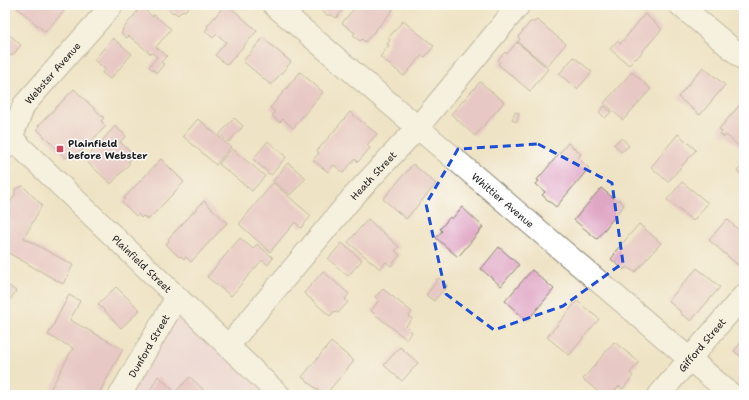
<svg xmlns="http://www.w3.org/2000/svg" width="749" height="400" font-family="'Shantell Sans',sans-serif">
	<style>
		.built { fill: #edd0e8 }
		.building { fill: #e0a7c5 }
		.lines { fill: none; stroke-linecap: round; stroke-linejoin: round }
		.minor-casing { stroke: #868070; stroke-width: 24 }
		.major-casing { stroke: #868070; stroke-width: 24 }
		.minor { stroke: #fff; stroke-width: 22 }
		.major { stroke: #fff; stroke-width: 22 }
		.marked { fill: none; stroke: #1d4ed8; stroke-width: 3; stroke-dasharray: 8 5; stroke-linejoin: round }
		.poi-dot { fill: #d1495b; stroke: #fff; stroke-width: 1.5 }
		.labels { text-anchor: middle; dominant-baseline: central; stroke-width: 3; stroke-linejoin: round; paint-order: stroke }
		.street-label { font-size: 10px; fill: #1c1c1c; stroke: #fff }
		.poi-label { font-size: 10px; font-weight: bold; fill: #1c1c1c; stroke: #fff; text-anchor: start }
	</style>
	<rect width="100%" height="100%" fill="#fff"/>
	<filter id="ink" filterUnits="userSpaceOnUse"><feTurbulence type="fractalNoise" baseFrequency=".025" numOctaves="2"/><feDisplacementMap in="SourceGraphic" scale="8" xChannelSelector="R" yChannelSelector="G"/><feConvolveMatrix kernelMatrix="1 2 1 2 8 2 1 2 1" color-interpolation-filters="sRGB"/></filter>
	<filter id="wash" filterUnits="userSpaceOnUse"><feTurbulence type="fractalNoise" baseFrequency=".012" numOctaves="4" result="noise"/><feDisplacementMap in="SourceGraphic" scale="16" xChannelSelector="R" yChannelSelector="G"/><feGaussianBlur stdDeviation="0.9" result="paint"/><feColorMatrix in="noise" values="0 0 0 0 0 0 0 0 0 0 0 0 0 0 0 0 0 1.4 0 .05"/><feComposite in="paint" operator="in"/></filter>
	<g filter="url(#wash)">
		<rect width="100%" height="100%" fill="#efe3c5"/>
		<path class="built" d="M177 309 267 395H123Z"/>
		<g id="blocks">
			<path class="building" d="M14 5H64L67 8 45 32Z
				M164 5H190L185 11 183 10 178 15 174 12 173 13Z
				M225 5H228L257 31 227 65 215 55 226 42 217 34 213 38 205 31 208 27 207 26Z
				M314 5H347L336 18 332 15H327Z
				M357 5H395L392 9 393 10 365 42 362 39 360 41 353 35 355 33 342 23Z
				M141 7 153 17 154 15 171 29 156 47 167 56 161 62 164 64 157 73 149 67 157 57 152 53 151 54 129 36 127 38 121 33 123 31 122 30Z
				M645 14 662 29 636 59V58L629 65 610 49 617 41 620 44Z
				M537 20 566 44 547 66 518 42 520 39 518 37 530 22H534Z
				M403 21 434 46 425 57 422 55 404 76 380 57 389 45 387 44 390 40 388 38Z
				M5 31 21 45 12 56 6 52 5 53Z
				M113 38 132 54 113 76V75L110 79 102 73 105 69 94 60Z
				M263 38 291 62 271 85 243 61Z
				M517 42 548 69 530 91 498 64 500 62 498 60 505 52 507 54Z
				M574 57 592 72 577 89 559 74Z
				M703 67 725 85 700 115 678 97Z
				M300 72 323 92 293 128 283 119 280 122 272 116 275 112 270 108Z
				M632 72 651 89 623 120 604 103Z
				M480 82 504 102 475 136 451 114Z
				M74 89 104 118 101 121 106 126 75 158 70 154 66 158 37 129 39 127 38 126Z
				M744 100V143L740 147 726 135 724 137 720 134 722 132 719 129Z
				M604 106 611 112 605 118 599 112Z
				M350 112 377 134 367 145 370 148 358 162 355 159 343 173 334 165 328 172 313 160 319 153 317 151Z
				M515 112 519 113 517 122 512 120Z
				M234 118 243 126 229 142 220 134Z
				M198 119 231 147 216 165 183 136Z
				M115 126 126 136 120 142 134 155 128 162 130 163 111 184 85 160Z
				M678 134 696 150 668 182 651 167Z
				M622 138 629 146 621 152 614 144Z
				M268 141 286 157 271 175 253 159Z
				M568 143 581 154 578 158 589 168 556 207 542 195 545 192 536 184 539 181 537 180Z
				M232 149 265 176 252 191 219 164Z
				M161 159 184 182 148 220 143 216 141 218 138 214 136 216 122 202 125 199 124 198Z
				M288 163 306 178 290 195 273 181Z
				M413 164 436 184 406 219 383 199Z
				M744 164V177L737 171Z
				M682 182 708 203 693 221 667 200Z
				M273 183 311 216 301 228 295 222 270 252 239 224Z
				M23 186 42 205 24 238 73 265 63 284 5 251V212L15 194V189Z
				M601 188 617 201 618 199 624 205 597 239 574 220Z
				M204 201 227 223 191 262 186 257 184 259 181 256 179 257 166 244 169 241 168 239Z
				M462 207 483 227 458 257 436 238 442 231 440 229 450 217 452 219Z
				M368 219 399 247 395 251 400 255 391 266 386 262 380 269 348 242Z
				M727 219 744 235V258L738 265 709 240Z
				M639 224 661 243 635 272 626 267 624 270 611 259 615 254 614 253Z
				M240 238 253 249 257 244 273 258 268 265 262 260 231 296 207 277Z
				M342 243 362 260 348 276 328 259Z
				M499 247 519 265 501 286 481 269Z
				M697 268 720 287 691 321 681 314 680 311 668 301Z
				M532 270 554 289 527 321 505 301Z
				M323 271 349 294 345 299 348 302 338 313 335 311 330 316 304 293Z
				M439 278 447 286 434 301 426 295Z
				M5 283 16 291 5 307Z
				M116 287 140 310 121 328 98 304Z
				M383 289 412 312 409 316 412 319 406 326 412 332 406 339 371 311 379 300 375 297Z
				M69 295 80 301 70 320 123 349 98 395 48 394 73 348 48 335Z
				M577 301 599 319 569 355 547 337Z
				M744 339V359L734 351Z
				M331 342 354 361 325 395H324L302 377Z
				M614 342 639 362 630 373 633 376 623 389 619 386 611 395H602L583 379Z
				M400 347 418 363 402 381 384 365Z
				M158 376 175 392 190 377 209 395H148Z"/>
		</g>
	</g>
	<g filter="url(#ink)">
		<use href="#blocks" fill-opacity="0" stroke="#868070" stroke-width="1"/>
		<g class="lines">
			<g class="minor-casing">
				<g id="minor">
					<path id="s1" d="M274 5 732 395"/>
					<path d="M680 5 744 59"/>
					<path id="s2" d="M5 148 11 138 24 105 112 5"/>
					<path id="s3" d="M228 346 352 198 418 127 519 5"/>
					<path id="s4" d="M120 395 177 297"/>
					<path id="s5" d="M659 395 744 295"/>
				</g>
			</g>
			<g class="major-casing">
				<g id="major">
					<path id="s6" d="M5 132 279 395"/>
				</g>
			</g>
			<use href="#minor" class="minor"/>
			<use href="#major" class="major"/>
		</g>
	</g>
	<path d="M0 0H749V400H0ZM538 144 612 183 623 263 563 306 494 330 446 294 426 204 458 149Z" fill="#efe3c5" fill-opacity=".55" fill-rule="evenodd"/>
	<path class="marked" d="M538 144 612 183 623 263 563 306 494 330 446 294 426 204 458 149Z"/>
	<rect class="poi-dot" x="56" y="145" width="8" height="8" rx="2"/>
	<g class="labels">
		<g class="street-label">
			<text stroke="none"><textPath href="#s2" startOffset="90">Webster Avenue</textPath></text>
			<text stroke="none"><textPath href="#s3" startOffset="224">Heath Street</textPath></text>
			<text stroke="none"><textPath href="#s1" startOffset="301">Whittier Avenue</textPath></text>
			<text stroke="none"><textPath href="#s6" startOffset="190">Plainfield Street</textPath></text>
			<text stroke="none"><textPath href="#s5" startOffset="66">Gifford Street</textPath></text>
			<text stroke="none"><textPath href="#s4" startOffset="57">Dunford Street</textPath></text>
		</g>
		<g class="poi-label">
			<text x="68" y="143">Plainfield<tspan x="68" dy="12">before Webster</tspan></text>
		</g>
	</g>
	<rect width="749" height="400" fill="none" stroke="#fff" stroke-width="20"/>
</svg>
